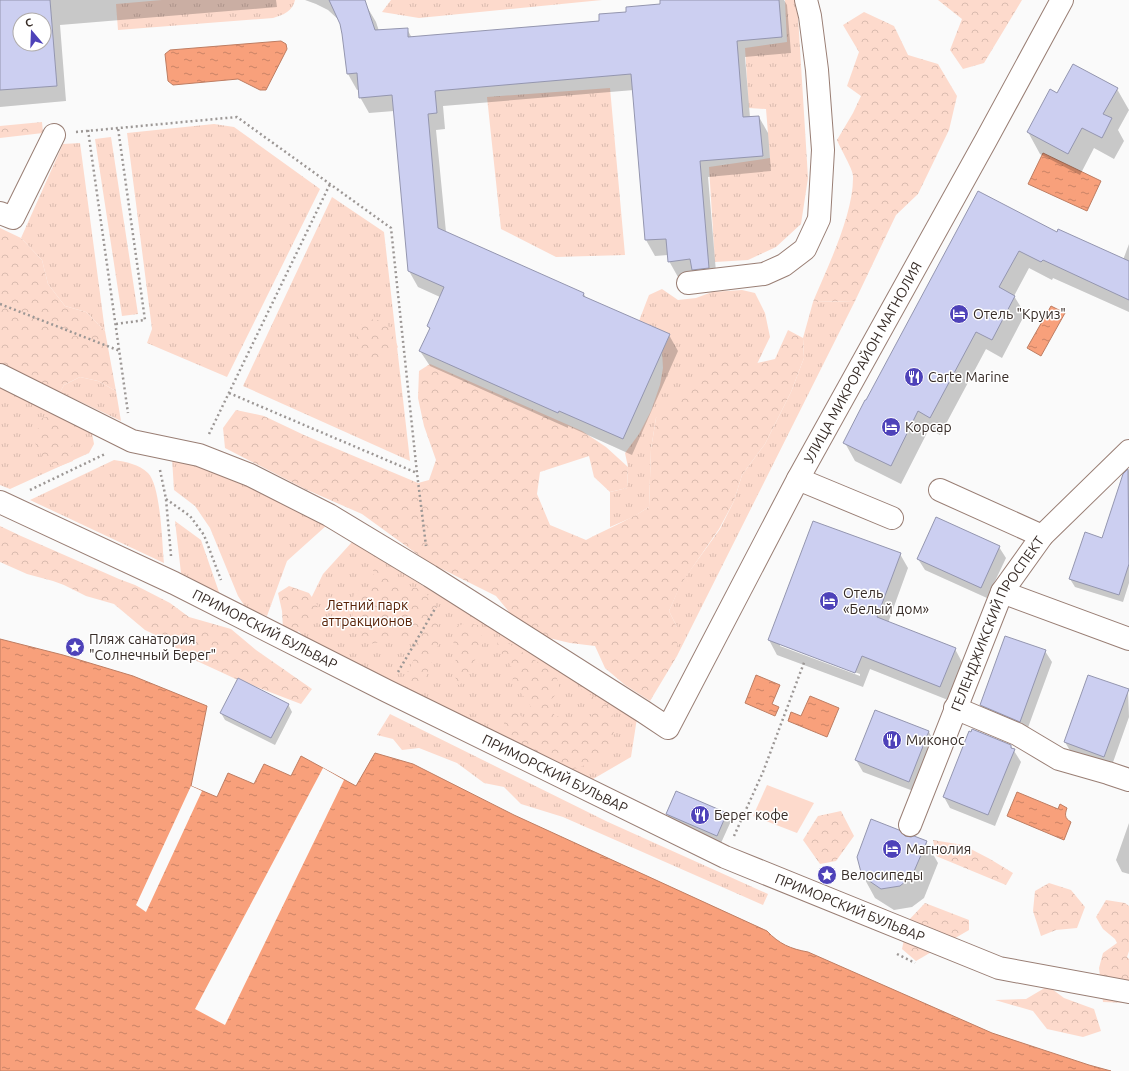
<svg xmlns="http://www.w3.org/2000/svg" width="1129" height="1071" font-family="Ubuntu,sans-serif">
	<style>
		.grass { fill: url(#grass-tufts) }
		.forest { fill: url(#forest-crowns) }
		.pitch { fill: #fddacc }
		.water { fill: url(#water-ripples); stroke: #be7d62 }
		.pier { fill: #fafafa }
		.shadow { fill: #0003; fill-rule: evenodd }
		.building { fill: #cccff1; stroke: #9496af; fill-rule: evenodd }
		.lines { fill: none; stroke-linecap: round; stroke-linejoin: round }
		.minor-casing { stroke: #997e74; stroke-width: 24 }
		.path { stroke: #9c9795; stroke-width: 2.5; stroke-dasharray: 2 3; stroke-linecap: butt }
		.minor { stroke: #fff; stroke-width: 22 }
		.labels { text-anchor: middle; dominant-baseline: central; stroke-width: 3; stroke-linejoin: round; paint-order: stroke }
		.poi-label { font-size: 14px; fill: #372c27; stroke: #fff; text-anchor: start }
		.street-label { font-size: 14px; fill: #372c27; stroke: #fff }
		.park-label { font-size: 14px; fill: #572106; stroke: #fff }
	</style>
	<defs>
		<pattern id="grass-tufts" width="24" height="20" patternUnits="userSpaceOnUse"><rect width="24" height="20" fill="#fddacc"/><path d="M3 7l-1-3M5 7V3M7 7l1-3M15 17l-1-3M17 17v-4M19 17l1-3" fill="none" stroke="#d9bbaf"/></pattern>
		<pattern id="forest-crowns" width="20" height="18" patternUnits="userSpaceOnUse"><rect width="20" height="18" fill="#fddacc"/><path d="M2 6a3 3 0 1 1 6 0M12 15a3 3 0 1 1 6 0" fill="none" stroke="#d9bbaf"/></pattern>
		<pattern id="water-ripples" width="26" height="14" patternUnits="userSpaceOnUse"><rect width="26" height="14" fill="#f8a07b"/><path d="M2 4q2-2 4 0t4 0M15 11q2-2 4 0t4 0" fill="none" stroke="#ca8365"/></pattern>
	</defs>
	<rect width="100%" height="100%" fill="#fafafa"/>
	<path class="grass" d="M162 0H295C293 11 283 15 273 18L118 30 116 4Z
		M391 0H602L419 18 382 12Z
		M785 0H797L808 178 801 224 776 247 748 260 715 262 709 167 770 158 766 109 749 108 745 48 787 42Z
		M610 88 625 255 556 257 501 229 487 97Z
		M214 124 234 127 320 189 227 377 147 343 152 329 127 133Z
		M111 137 138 314 122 316 95 139Z
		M80 143 105 331 86 312 65 306 48 284 42 260 21 238 63 144Z
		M332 197 384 232 410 461 243 386Z
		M662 289 678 300 696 298 712 292 742 290 755 293 765 313 770 337 757 364 656 418 651 449 649 507 633 517 610 527V492L627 488 628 467 625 453 639 434 651 411 660 385 663 368 662 351 670 335 639 321 649 295Z
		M855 301 677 656V627L669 611 681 583 720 529 734 501 742 475 765 444 791 392 804 358 803 338 813 302Z
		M80 377 98 381 116 391 121 421 60 392 64 385Z
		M0 381 92 433 94 444 89 453 10 489 0 485Z
		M172 458 250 483 327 525 287 561 267 616 246 608 238 596 210 528 195 506 174 490Z
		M114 460C126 462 139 464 148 473 161 486 162 544 164 563L30 500Z
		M175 521 201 540 220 595 181 573Z
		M352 542 637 718 631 757 588 782 311 643 296 629 323 574Z
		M390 714 608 822 768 894 763 905 563 817 521 804 504 787 484 783 457 763 419 748 402 750 393 739 377 735Z"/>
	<path class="forest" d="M938 0H1022L984 63 963 69 950 50 962 19Z
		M864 12 894 26 908 55 938 64 957 96 949 130 918 194 896 215 855 301 813 302C827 268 854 214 853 176 853 169 840 148 837 140L853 113 861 96 847 86 859 52 843 25Z
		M42 122 43 133 0 138V126Z
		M0 228 21 238 42 260 48 284 65 306 86 312 105 331 116 391 98 381 80 377 64 385 60 392 0 364Z
		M368 319 386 321 398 347 385 362 370 364 356 354 357 328Z
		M788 330 803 338 804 358 791 392 765 444 742 475 734 501 719 529 681 584 669 611 677 627V656L650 701 625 685 605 668 595 646 570 643 545 637 514 618 496 596 428 562 362 514 305 489 225 448 223 428 236 410 264 416 304 435 418 483 429 480 436 460 424 426 418 398 419 371 430 364 582 431 606 447 628 467 627 488 610 492 594 477 589 456 540 472 537 494 550 525 586 540C607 529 629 520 649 507L651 449 656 418 701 375 725 361 747 353 757 363 775 359Z
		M55 416 67 427 72 442 73 461 55 468 43 458 35 443 40 418Z
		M0 526 21 536 119 579 135 585 170 603 189 617 231 629 256 650 312 689 301 704 238 680 184 655 168 641 145 630 114 604 86 596 64 585 53 581 27 574 0 562Z
		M371 564 402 584 423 590 435 604 439 620 438 645 422 687 411 691 397 684C413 667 416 660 416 636L369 644 360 638 353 619 351 603 355 592 373 586 374 573Z
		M289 586 309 593 318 606 310 621 294 635 283 629 282 611 278 593Z
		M467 623 478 625 482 637V651L471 665 468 680 458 685 453 670 456 659 453 639 454 627Z
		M498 637 544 666 556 675 560 690 548 703 555 716 577 719 592 716 587 701 575 693 576 686 613 709 612 713 614 726 613 747 597 760 578 768 566 770 506 741 503 729 506 712 515 711 527 721 533 711 528 702 513 683 512 668 506 658 497 649Z
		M841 811 854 836 836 861 820 864 803 840 818 816Z
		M933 840 963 845 990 859 1013 873 1006 885 936 856Z
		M1049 883 1071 890 1085 907 1077 928 1056 930 1041 936 1033 911 1035 891Z
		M1106 900 1125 903 1129 906V951L1127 957 1129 959V1003L1103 1002 1099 968 1103 953 1117 943 1115 939 1103 929 1096 917Z
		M925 903 969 920V930L916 961 902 949 908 921Z
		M1048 986 1064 998 1094 1009 1101 1031 1083 1037 1047 1029 1033 1011 995 1000 1026 999Z"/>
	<path class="pitch" d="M767 785 814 803 797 833 753 816Z"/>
	<path class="water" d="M281 41 286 44 287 49 266 90H260L238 79 173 85 168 81 165 54 170 50Z
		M1043 153 1101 181 1087 211 1028 184Z
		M1051 306 1065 313 1041 356 1027 348Z
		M0 639 63 655 133 676 207 706 191 786 217 797 228 773 254 784 264 764 291 776 301 756 356 786 375 753 413 764 514 815 767 931C779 944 791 949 808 952L992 1033 1089 1065 1111 1071H0Z
		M756 675 780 685 772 704 779 707 775 716 745 703Z
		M810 696 839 708 827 737 788 721 791 712 801 716Z
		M1017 792 1058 809 1060 804 1067 808C1065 814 1064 818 1071 822L1064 840 1007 816Z"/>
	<path class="pier" d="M323 768 344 780 225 1025 195 1009Z
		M191 786 202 791 146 912 136 905Z"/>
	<path class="shadow" d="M0 0H276L277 7 60 25 66 101 0 107ZM20 20H44V44H20Z
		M305 0H363L376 22 379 31 407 29 412 38 600 21 627 13 661 5V0H784L787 5 791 53 745 57 750 118 759 117 768 133 771 171 708 177 717 284 696 275 678 277 669 261 668 255 655 256 646 240 634 90 443 106 445 129 436 130 446 232 584 294 586 298 669 335 678 351 632 455 568 426V428L430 366 420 351 430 330 428 326 440 297 418 287 409 271 394 111 369 113 360 97V89L357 90 348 74 345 45 340 21 328 10 316 4Z
		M1117 89 1129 110 1118 130 1124 141 1114 159 1094 148 1080 175 1040 154 1028 132Z
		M978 193 1057 233 1123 260 1129 244V312L1053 278 1052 280 1029 268 1014 296 1025 314 1002 358 986 349 940 435 929 429 901 484 855 461 845 443Z
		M1129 470V583L1123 602 1075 587 1070 579 1103 539 1124 474Z
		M999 547 1006 558 987 598 925 570 918 559Z
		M900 554 908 568 888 623 955 649 963 664 948 700 870 669 863 687 777 655 769 640ZM780 644 860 674V676L780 646Z
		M1045 651 1052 662 1026 733 988 716 981 705Z
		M1128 690 1129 717 1111 768 1072 754 1065 742Z
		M288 704 292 712 275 745 225 720 221 713Z
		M876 711 929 732 935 744 916 792 863 772 856 760Z
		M1011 746 1021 762 995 826 950 808 944 797Z
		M726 813 731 821 721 843 672 822 667 814Z
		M1129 823V874L1122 872 1116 860Z
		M905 837 926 842 938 863 924 898 912 907 894 910 875 898 863 876Z"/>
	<path class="building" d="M0 0H50L57 86 0 90ZM20 20H44V44H20Z
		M329 0H365L375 30 408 28V37L599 21V14L626 12V7L660 4V0H779L782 37 737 41 743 117 759 116 763 156 700 161 709 268 692 270 690 259 668 262 666 239 645 240 631 74 435 91 437 113 428 114 438 228 584 293 583 296 670 334 623 439 559 411 558 413 419 351 430 328 427 326 444 287 408 271 392 95 359 98 357 73 347 74 342 34 340 24Z
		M1073 64 1118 88 1103 114 1112 118 1102 138 1082 128 1068 154 1027 132 1050 89 1057 93Z
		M978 191 1057 232 1058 229 1129 261V300L1043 260 1041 262 1019 251 999 287 1015 296 992 340 976 332 930 418 918 411 891 466 843 443 865 400H866Z
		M1128 469 1129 564 1119 595 1069 579 1085 532 1102 538 1123 474Z
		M936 517 1000 546 981 588 917 559Z
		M813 521 901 553 877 617 956 648 940 687 862 656 855 673 768 640Z
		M1005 636 1046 650 1020 722 980 705Z
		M1088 675 1129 689 1104 757 1064 742Z
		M238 678 289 704 271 738 220 713Z
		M875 710 929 731 909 782 855 760Z
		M972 729 1011 745V748L1015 749 988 815 943 797 969 731 971 732Z
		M676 791 727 813 717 836 666 814Z
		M871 819 899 830 905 836 911 837 914 836 927 841 912 876 900 886 881 889 862 876 857 857Z"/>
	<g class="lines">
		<g class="minor-casing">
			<g id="minor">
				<path d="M0 213 13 218 54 135"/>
				<path d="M688 283 764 274 784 265 805 249 819 219 823 150 817 70 810 16 806 0"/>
				<path id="s1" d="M0 375 132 441 199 455 250 475 329 515 430 576 644 712 668 728 798 479 986 140 1062 0"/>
				<path d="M798 479 892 518"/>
				<path d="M940 490 1042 536"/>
				<path id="s2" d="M0 502 174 583 387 691 725 857 999 968 1129 992"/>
				<path d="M1002 592 1129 639"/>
				<path d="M955 708 1017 734 1059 759 1108 773 1129 780"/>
				<path id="s3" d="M910 825 1002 592 1042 536 1129 451"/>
			</g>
		</g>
		<path class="path" d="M88 130 128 413
			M76 132 237 117 391 228 417 473 426 546
			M0 304 120 351
			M116 324 145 320 118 128
			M229 393 417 473
			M209 434 330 184
			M160 470 166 499 171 556
			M30 490 105 454
			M166 499 190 516 204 535 221 580
			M398 672 436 607
			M734 836 763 772 805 660
			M897 954 915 963"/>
		<use href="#minor" class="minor"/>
	</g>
	<defs>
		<g id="hotel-disc" transform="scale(1)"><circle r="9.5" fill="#4e42b9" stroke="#fff"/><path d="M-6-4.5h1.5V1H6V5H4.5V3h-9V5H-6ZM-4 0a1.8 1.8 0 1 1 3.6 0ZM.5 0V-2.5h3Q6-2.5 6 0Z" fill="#fff"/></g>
		<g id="restaurant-disc" transform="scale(1)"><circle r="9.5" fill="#4e42b9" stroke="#fff"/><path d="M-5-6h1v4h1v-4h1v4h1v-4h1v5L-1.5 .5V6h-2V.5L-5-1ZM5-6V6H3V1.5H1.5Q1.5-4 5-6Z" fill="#fff"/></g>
		<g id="sight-disc" transform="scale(1)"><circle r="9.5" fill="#4e42b9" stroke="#fff"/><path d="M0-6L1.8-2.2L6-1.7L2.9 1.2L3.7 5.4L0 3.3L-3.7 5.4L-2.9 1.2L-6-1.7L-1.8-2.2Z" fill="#fff"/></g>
	</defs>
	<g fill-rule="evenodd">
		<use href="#hotel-disc" x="959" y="314"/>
		<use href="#restaurant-disc" x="914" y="377"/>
		<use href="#hotel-disc" x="891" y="427"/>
		<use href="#hotel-disc" x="829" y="601"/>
		<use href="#sight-disc" x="75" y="647"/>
		<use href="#restaurant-disc" x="892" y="740"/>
		<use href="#restaurant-disc" x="700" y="815"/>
		<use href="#hotel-disc" x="892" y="849"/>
		<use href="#sight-disc" x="827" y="875"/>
	</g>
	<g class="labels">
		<g class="poi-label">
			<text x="973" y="314">Отель "Круиз"</text>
			<text x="928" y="377">Carte Marine</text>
			<text x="905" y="427">Корсар</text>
			<text x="843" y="593">Отель<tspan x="843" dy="16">«Белый дом»</tspan></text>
			<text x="89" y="639">Пляж санатория<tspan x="89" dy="16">"Солнечный Берег"</tspan></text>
			<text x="906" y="740">Миконос</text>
			<text x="714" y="815">Берег кофе</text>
			<text x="906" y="849">Магнолия</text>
			<text x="841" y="875">Велосипеды</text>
		</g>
		<g class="street-label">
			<text stroke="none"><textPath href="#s1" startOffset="1174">УЛИЦА МИКРОРАЙОН МАГНОЛИЯ</textPath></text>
			<text stroke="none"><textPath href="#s3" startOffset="220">ГЕЛЕНДЖИКСКИЙ ПРОСПЕКТ</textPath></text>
			<text stroke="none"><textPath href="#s2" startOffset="294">ПРИМОРСКИЙ БУЛЬВАР</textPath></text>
			<text stroke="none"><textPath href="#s2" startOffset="618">ПРИМОРСКИЙ БУЛЬВАР</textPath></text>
			<text stroke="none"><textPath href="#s2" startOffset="942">ПРИМОРСКИЙ БУЛЬВАР</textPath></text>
		</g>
		<g class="park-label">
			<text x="367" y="605">Летний парк<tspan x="367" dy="16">аттракционов</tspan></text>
		</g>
	</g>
	<g transform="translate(32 32) rotate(341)"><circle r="19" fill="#ffffff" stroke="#afaba9"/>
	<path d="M0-3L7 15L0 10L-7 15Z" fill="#4e42b9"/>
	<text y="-6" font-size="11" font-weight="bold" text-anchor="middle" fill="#372c27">С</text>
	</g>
</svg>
